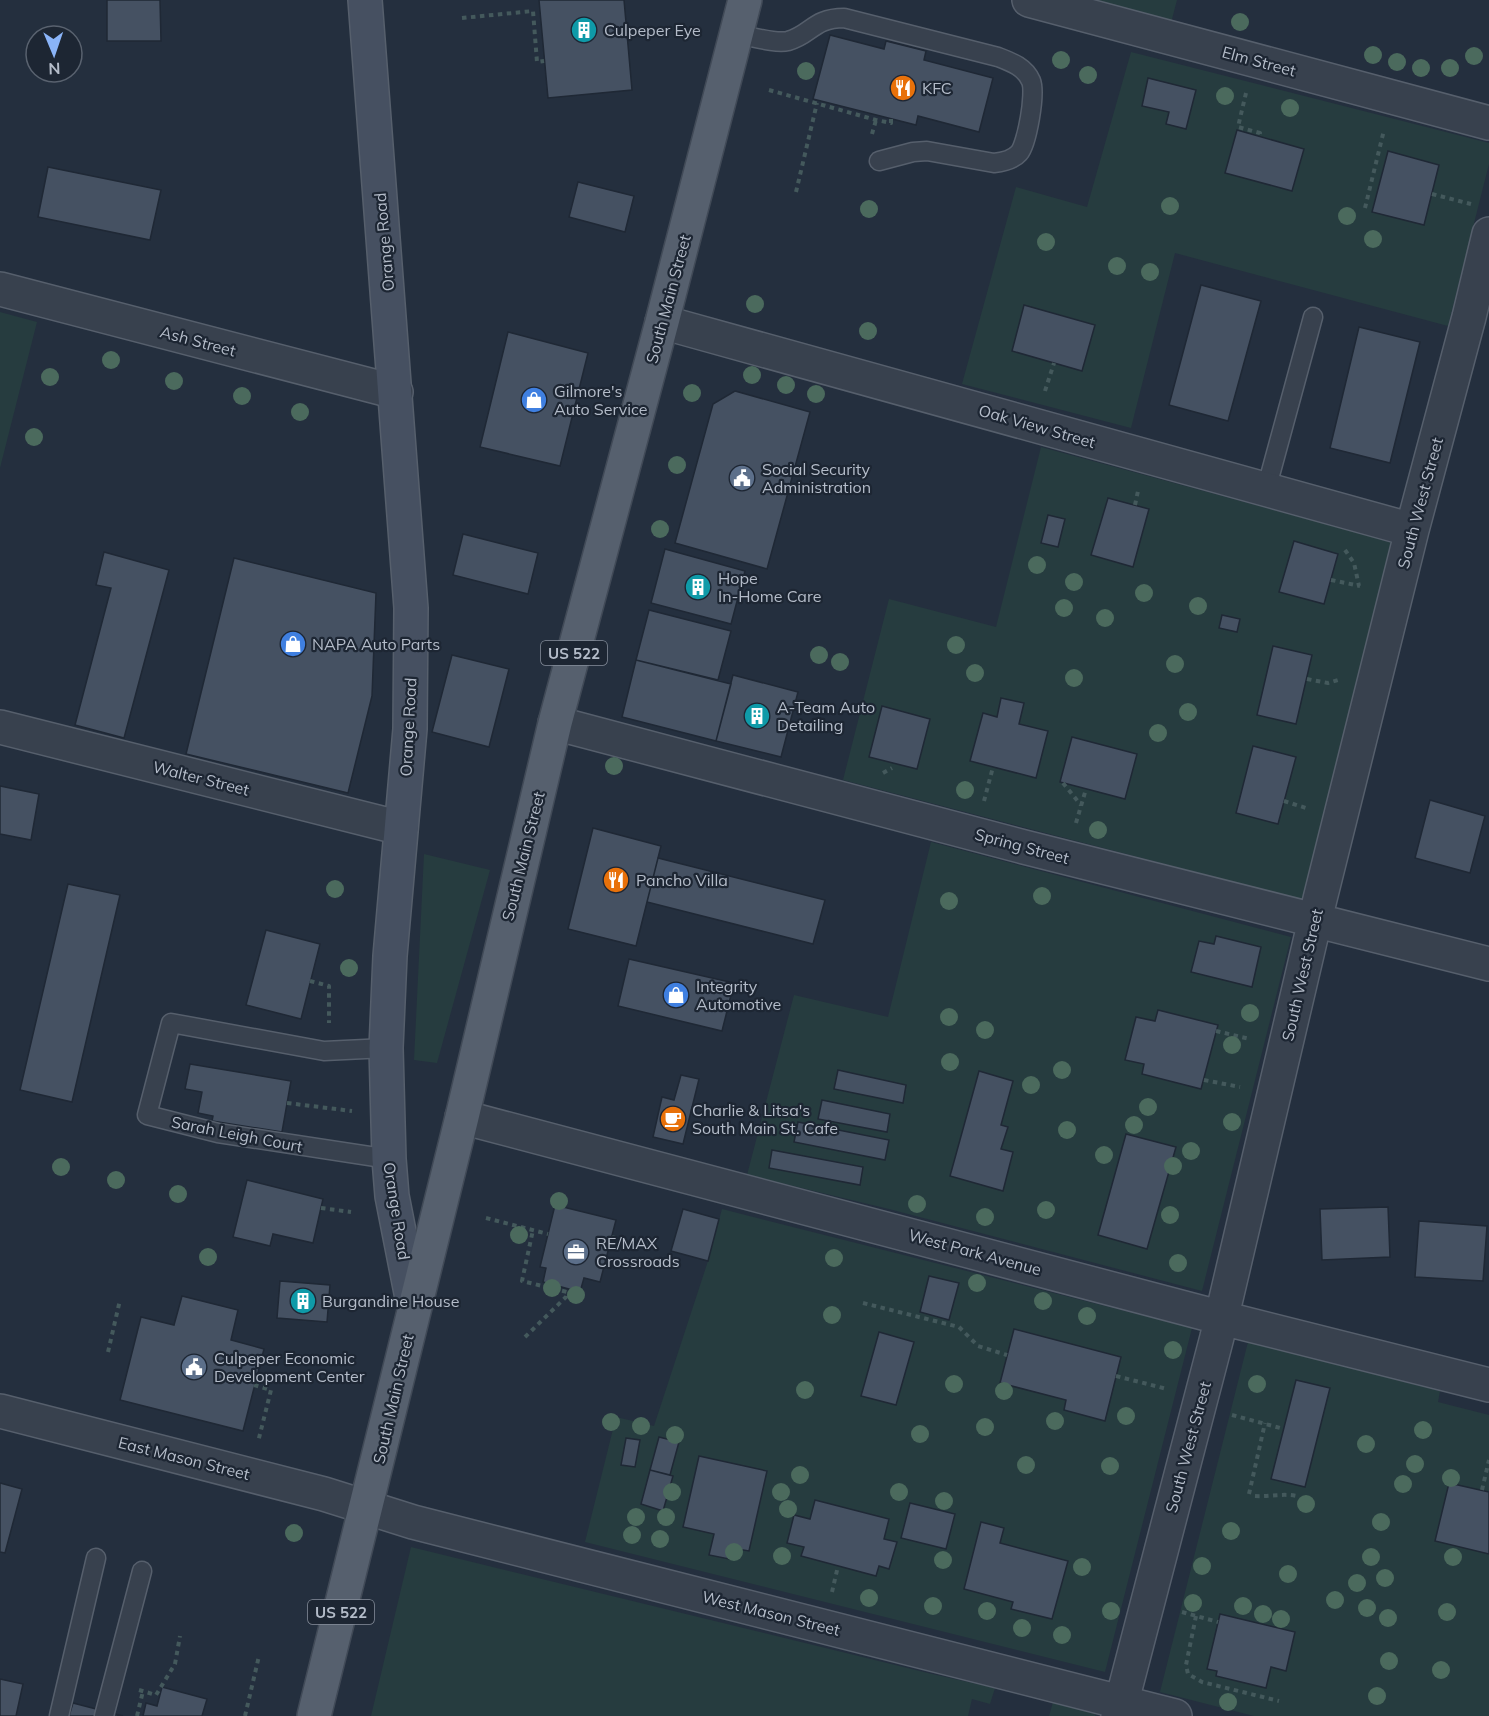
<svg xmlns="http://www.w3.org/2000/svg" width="1489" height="1716" font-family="Mulish,sans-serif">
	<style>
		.green { fill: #263c3f }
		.building { fill: #455162; stroke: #1f2835; stroke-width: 1.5 }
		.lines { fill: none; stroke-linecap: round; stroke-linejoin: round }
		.service-casing { stroke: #565f6c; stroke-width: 21 }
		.minor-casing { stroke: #565f6c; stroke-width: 36 }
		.secondary-casing { stroke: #565f6c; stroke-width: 36 }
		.primary-casing { stroke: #414a57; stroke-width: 36 }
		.path { stroke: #44595c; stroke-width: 4; stroke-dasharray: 4.5 4.5; stroke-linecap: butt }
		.service { stroke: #38414e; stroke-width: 18 }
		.minor { stroke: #38414e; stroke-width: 33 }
		.secondary { stroke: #465061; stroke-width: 33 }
		.primary { stroke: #56606e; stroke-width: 33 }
		.tree { fill: #4b6a5d }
		.labels { text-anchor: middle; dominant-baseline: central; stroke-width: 4.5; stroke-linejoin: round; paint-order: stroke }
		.shield { fill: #1d2633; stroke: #878f9c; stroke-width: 1.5 }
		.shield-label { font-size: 15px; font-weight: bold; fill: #b4bcc9 }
		.poi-label { font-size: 16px; fill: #b4bcc9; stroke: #1d2633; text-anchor: start }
		.street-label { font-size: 16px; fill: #b4bcc9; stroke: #1d2633 }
	</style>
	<rect width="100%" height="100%" fill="#242f3e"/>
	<path class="green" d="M1082 0H1177L1171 23Z
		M1131 52 1489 143V164L1448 326 1175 253 1131 428 962 384 1016 187 1087 207Z
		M0 312 37 322 0 468Z
		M1041 447 1396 543 1306 901 843 780 889 599 996 627Z
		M931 842 1291 937 1202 1291 889 1209 747 1175 794 995 888 1017Z
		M424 854 490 870 437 1063 414 1060Z
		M722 1209 1192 1328 1105 1672 585 1542 616 1417 654 1426 708 1261Z
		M1248 1342 1440 1391 1438 1402 1489 1415V1716H1254L1160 1692Z
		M411 1547 932 1674 995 1688 990 1704 972 1699 968 1716H371Z
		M1053 1702 1096 1712 1095 1716H1049Z"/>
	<path class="building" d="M107 0H160L161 41H107Z
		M539 0H624L632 90 548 98Z
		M830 35 884 49 886 41 926 51 924 60 993 78 979 132 918 116 916 125 813 99Z
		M1148 78 1196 90 1186 129 1166 124 1169 112 1142 106Z
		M1237 130 1304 149 1292 191 1225 173Z
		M1388 151 1439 165 1424 225 1372 212Z
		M48 167 161 190 150 240 38 217Z
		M578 182 634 196 625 232 569 217Z
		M1201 285 1261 301 1228 421 1169 405Z
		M1024 305 1095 325 1082 371 1012 351Z
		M1359 327 1420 342 1390 463 1330 448Z
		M508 332 588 353 560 466 480 447Z
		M735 391 810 412 767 569 675 543 713 404Z
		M1108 498 1149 509 1133 567 1091 555Z
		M1048 515 1065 519 1058 547 1041 543Z
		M463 534 538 553 528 594 453 575Z
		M1294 541 1338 554 1324 604 1279 592Z
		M665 549 745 571 731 624 651 603Z
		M104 552 169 570 124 738 75 725 111 588 96 585Z
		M234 558 376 593 372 696 348 793 186 754Z
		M649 610 731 631 718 680 636 660Z
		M1222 615 1240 619 1237 632 1219 628Z
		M1273 646 1312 655 1296 724 1257 715Z
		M452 655 509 669 489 747 432 732Z
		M636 660 731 684 716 741 622 717Z
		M733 675 798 692 781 757 716 741Z
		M1001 698 1024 703 1019 724 1048 731 1036 778 970 761 983 713 997 717Z
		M882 706 930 719 917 769 869 757Z
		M1072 737 1137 754 1125 799 1060 782Z
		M1253 746 1296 757 1278 824 1236 813Z
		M0 786 39 794 31 840 0 834Z
		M1430 800 1485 816 1470 873 1415 858Z
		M593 828 661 846 636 946 568 929Z
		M658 858 825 900 813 944 647 902Z
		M68 884 120 895 72 1102 20 1090Z
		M266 930 320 944 301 1019 246 1005Z
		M1216 936 1261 947 1252 987 1191 972 1199 941 1214 944Z
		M629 959 734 983 722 1031 618 1006Z
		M1158 1010 1218 1025 1201 1089 1142 1074 1144 1064 1125 1060 1136 1017 1155 1021Z
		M190 1064 291 1081 282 1132 212 1121 213 1116 198 1113 202 1092 185 1089Z
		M838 1070 906 1085 903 1103 834 1089Z
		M979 1071 1013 1081 1001 1125 1008 1127 1001 1149 1013 1152 1003 1191 950 1176Z
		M681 1075 699 1079 683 1144 653 1137 662 1097 674 1100Z
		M822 1100 890 1114 887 1132 818 1119Z
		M798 1122 889 1140 885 1160 794 1142Z
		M1126 1134 1176 1147 1147 1249 1098 1235Z
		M772 1150 863 1167 860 1185 769 1168Z
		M247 1180 323 1199 313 1243 273 1234 270 1246 233 1237Z
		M555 1205 616 1220 600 1282 584 1278 580 1292 543 1282 546 1268 540 1267Z
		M1388 1207 1390 1257 1322 1260 1320 1209Z
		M683 1209 719 1219 708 1261 671 1251Z
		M1419 1221 1487 1226 1483 1281 1415 1277Z
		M929 1276 959 1283 949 1320 920 1312Z
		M280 1281 330 1285 327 1322 277 1318Z
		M182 1296 238 1310 231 1340 264 1349 243 1431 120 1400 141 1317 174 1325Z
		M1014 1329 1121 1357 1105 1421 1064 1410 1066 1400 1000 1383Z
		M879 1332 914 1342 896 1405 861 1396Z
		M1296 1380 1330 1388 1305 1487 1271 1479Z
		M659 1437 679 1442 670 1475 650 1470Z
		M626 1438 640 1440 635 1467 621 1465Z
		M699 1456 767 1471 749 1551 732 1548 729 1559 709 1555 714 1534 683 1527Z
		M650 1470 673 1476 663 1511 641 1504Z
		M0 1483 22 1489 5 1553 0 1552Z
		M1449 1483 1489 1492V1554L1435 1541Z
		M815 1500 889 1519 884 1539 897 1542 889 1569 879 1566 876 1576 801 1556 804 1547 787 1543 794 1515 810 1519Z
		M910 1503 955 1514 946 1549 901 1538Z
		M981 1522 1004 1528 1000 1543 1068 1561 1052 1619 1011 1609 1013 1602 964 1589Z
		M1220 1614 1295 1632 1286 1671 1271 1667 1266 1688 1216 1676 1217 1671 1207 1669Z
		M0 1679 23 1684 16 1716H0Z
		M162 1687 207 1699 202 1716H143L146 1703 157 1706Z
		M73 1703 123 1716H69Z"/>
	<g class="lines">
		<g class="service-casing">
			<path id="service" d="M736 34C750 36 775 44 788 41 811 35 813 18 844 18L998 57C1011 62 1025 67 1031 81 1036 93 1027 144 1019 153 1013 160 1003 162 994 163L927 151 913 152 879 161
				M1266 490 1313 317
				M386 1048 324 1051 171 1023 147 1115 218 1133 389 1159
				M59 1716 96 1558
				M104 1716 142 1571"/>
		</g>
		<g class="minor-casing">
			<path id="minor" d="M1029 0 1489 123
				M0 289 396 392
				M662 322 1412 530
				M555 723 1024 847 1489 964
				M0 727 401 828
				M462 1117 1222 1318 1489 1385
				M0 1411 324 1494 413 1522 1175 1716
				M1118 1716 1217 1337 1320 899 1412 530 1469 317 1489 234"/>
		</g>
		<g class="secondary-casing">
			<path id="secondary" d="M365 0 411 608 410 729 390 956 386 1048 389 1159 392 1196 414 1308"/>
		</g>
		<g class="primary-casing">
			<path id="primary" d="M314 1716 462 1117 555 723 662 322 745 0"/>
		</g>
		<path class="path" d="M462 18 533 11 537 62 544 61
			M769 90 876 120 891 123V119
			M1246 93 1238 127 1260 133 1259 137
			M872 134 876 120
			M796 192 817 103
			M1432 194 1471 204
			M1365 208 1384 130
			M1045 391 1054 363
			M1135 505 1138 491
			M1345 550 1354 563 1359 586
			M1331 580 1360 586
			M1307 679 1328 683 1338 680
			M883 773 892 768
			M1063 783 1081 805
			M984 801 993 767
			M1284 801 1306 808
			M1076 823 1086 789
			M310 981 329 986V1023
			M1216 1031 1250 1039
			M1204 1080 1240 1087
			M287 1103 352 1111
			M321 1208 351 1212
			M486 1218 548 1234
			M612 1237 652 1247
			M863 1303 959 1327 978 1346 1007 1355
			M525 1337 566 1297 567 1292 522 1281 533 1230
			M108 1352 120 1300
			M1116 1376 1167 1389
			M254 1385 271 1390 258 1442
			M1232 1415 1284 1429
			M1482 1490 1489 1460
			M1249 1494 1265 1423
			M1255 1496C1270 1497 1282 1493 1297 1496
			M832 1592 838 1566
			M1182 1612 1218 1622
			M1196 1616 1186 1665 1188 1674 1202 1682 1279 1701
			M139 1690 156 1695 175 1664 180 1636
			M137 1716 143 1691
			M245 1716 259 1656"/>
		<use href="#service" class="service"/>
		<use href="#minor" class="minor"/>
		<use href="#secondary" class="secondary"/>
		<use href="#primary" class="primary"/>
	</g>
	<g class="tree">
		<circle cx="1240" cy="22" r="9"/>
		<circle cx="1373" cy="55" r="9"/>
		<circle cx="1474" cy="56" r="9"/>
		<circle cx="1061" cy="60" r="9"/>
		<circle cx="1397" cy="62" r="9"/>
		<circle cx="1421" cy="68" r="9"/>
		<circle cx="1450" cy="68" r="9"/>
		<circle cx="806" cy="71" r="9"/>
		<circle cx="1088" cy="75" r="9"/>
		<circle cx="1225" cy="96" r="9"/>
		<circle cx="1290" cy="108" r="9"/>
		<circle cx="1170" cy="206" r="9"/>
		<circle cx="869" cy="209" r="9"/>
		<circle cx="1347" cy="216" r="9"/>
		<circle cx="1373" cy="239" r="9"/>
		<circle cx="1046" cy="242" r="9"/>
		<circle cx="1117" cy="266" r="9"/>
		<circle cx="1150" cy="272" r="9"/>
		<circle cx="755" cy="304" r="9"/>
		<circle cx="868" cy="331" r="9"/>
		<circle cx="111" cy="360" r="9"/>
		<circle cx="752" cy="375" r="9"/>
		<circle cx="50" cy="377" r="9"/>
		<circle cx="174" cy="381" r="9"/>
		<circle cx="786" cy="385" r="9"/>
		<circle cx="692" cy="393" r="9"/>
		<circle cx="816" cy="394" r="9"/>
		<circle cx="242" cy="396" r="9"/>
		<circle cx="300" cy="412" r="9"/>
		<circle cx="34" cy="437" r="9"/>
		<circle cx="677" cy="465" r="9"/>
		<circle cx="660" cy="529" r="9"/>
		<circle cx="1037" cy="565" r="9"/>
		<circle cx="1074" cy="582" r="9"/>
		<circle cx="1144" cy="593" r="9"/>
		<circle cx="1198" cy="606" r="9"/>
		<circle cx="1064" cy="608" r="9"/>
		<circle cx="1105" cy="618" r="9"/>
		<circle cx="956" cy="645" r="9"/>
		<circle cx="819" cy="655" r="9"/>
		<circle cx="840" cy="662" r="9"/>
		<circle cx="1175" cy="664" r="9"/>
		<circle cx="975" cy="673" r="9"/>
		<circle cx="1074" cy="678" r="9"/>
		<circle cx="1188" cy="712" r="9"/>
		<circle cx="1158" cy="733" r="9"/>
		<circle cx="614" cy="766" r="9"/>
		<circle cx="965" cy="790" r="9"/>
		<circle cx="1098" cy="830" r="9"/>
		<circle cx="335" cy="889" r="9"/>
		<circle cx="1042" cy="896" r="9"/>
		<circle cx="949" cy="901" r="9"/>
		<circle cx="349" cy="968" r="9"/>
		<circle cx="1250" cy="1013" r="9"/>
		<circle cx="949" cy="1017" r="9"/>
		<circle cx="985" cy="1030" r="9"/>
		<circle cx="1232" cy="1045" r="9"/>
		<circle cx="950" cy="1062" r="9"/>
		<circle cx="1062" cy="1070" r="9"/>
		<circle cx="1031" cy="1085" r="9"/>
		<circle cx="1148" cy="1107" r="9"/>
		<circle cx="1232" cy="1122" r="9"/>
		<circle cx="1134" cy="1125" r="9"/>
		<circle cx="1067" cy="1130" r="9"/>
		<circle cx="1191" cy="1151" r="9"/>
		<circle cx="1104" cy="1155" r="9"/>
		<circle cx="1173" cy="1166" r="9"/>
		<circle cx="61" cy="1167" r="9"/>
		<circle cx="116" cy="1180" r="9"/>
		<circle cx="178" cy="1194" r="9"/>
		<circle cx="559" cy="1201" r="9"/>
		<circle cx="917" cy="1204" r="9"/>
		<circle cx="1046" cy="1210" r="9"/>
		<circle cx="1170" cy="1215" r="9"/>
		<circle cx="985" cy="1217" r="9"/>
		<circle cx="519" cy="1235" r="9"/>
		<circle cx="208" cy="1257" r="9"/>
		<circle cx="834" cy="1258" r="9"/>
		<circle cx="1178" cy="1263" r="9"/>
		<circle cx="977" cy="1283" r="9"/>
		<circle cx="552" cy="1288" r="9"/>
		<circle cx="576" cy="1295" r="9"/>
		<circle cx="1043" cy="1301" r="9"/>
		<circle cx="832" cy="1315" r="9"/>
		<circle cx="1087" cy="1316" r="9"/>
		<circle cx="1173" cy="1350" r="9"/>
		<circle cx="954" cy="1384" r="9"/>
		<circle cx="1257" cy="1384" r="9"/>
		<circle cx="805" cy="1390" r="9"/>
		<circle cx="1004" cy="1391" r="9"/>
		<circle cx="1126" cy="1416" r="9"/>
		<circle cx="1055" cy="1421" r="9"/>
		<circle cx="611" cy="1422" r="9"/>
		<circle cx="641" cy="1426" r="9"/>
		<circle cx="985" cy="1427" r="9"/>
		<circle cx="1423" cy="1430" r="9"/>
		<circle cx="920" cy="1434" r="9"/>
		<circle cx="675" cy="1435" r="9"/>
		<circle cx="1366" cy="1444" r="9"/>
		<circle cx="1415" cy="1464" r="9"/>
		<circle cx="1026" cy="1465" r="9"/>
		<circle cx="1110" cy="1466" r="9"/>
		<circle cx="800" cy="1475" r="9"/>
		<circle cx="1451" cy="1478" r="9"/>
		<circle cx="1403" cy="1484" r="9"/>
		<circle cx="672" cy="1492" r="9"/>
		<circle cx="781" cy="1492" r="9"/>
		<circle cx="899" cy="1492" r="9"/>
		<circle cx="944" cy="1501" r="9"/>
		<circle cx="1306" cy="1504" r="9"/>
		<circle cx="788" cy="1509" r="9"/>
		<circle cx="636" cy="1517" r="9"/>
		<circle cx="666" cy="1517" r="9"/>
		<circle cx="1381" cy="1522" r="9"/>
		<circle cx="1231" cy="1531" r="9"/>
		<circle cx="294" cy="1533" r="9"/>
		<circle cx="632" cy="1535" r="9"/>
		<circle cx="660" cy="1539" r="9"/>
		<circle cx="734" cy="1552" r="9"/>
		<circle cx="782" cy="1556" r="9"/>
		<circle cx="1371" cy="1557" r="9"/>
		<circle cx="1453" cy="1557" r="9"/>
		<circle cx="943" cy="1560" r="9"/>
		<circle cx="1202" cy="1566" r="9"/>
		<circle cx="1082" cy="1567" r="9"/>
		<circle cx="1288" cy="1574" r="9"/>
		<circle cx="1385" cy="1578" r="9"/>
		<circle cx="1357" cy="1583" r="9"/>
		<circle cx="869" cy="1598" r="9"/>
		<circle cx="1335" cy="1600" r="9"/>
		<circle cx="1193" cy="1603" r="9"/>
		<circle cx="933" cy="1606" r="9"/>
		<circle cx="1243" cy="1606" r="9"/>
		<circle cx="1367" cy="1608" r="9"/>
		<circle cx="987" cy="1611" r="9"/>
		<circle cx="1111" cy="1611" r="9"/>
		<circle cx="1447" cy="1612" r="9"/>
		<circle cx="1263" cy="1614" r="9"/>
		<circle cx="1388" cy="1618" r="9"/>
		<circle cx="1281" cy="1619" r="9"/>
		<circle cx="1022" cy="1628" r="9"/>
		<circle cx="1062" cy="1635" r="9"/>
		<circle cx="1389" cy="1661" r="9"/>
		<circle cx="1441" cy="1670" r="9"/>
		<circle cx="1377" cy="1696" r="9"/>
		<circle cx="1228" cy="1702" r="9"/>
	</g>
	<defs>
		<g id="building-disc" transform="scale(1.35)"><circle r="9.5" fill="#0f9aa8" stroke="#1d2633"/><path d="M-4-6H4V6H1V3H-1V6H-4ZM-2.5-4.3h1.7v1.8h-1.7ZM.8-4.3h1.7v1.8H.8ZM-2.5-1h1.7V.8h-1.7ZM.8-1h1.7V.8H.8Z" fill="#fff"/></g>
		<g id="restaurant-disc" transform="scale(1.35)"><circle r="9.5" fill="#e8710a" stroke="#1d2633"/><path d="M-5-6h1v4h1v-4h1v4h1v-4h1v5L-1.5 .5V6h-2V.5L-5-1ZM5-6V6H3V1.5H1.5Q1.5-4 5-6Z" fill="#fff"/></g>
		<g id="shop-disc" transform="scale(1.35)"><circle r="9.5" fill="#3f7fe0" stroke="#1d2633"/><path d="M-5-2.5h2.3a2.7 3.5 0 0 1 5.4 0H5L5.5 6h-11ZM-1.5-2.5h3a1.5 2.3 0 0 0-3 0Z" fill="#fff"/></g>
		<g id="civic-disc" transform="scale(1.35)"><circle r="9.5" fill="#5c6f8a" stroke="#1d2633"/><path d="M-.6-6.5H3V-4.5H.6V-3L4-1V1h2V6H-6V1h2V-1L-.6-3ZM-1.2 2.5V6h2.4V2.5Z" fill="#fff"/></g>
		<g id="cafe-disc" transform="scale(1.35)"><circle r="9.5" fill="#e8710a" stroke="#1d2633"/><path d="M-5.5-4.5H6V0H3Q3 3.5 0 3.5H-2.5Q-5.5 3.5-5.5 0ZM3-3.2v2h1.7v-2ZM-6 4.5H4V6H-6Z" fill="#fff"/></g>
		<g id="office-disc" transform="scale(1.35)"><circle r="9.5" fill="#5c6f8a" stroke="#1d2633"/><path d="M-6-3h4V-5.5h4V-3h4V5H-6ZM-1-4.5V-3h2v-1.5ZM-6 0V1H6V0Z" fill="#fff"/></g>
	</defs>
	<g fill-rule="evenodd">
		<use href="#building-disc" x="584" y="30"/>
		<use href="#restaurant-disc" x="903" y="88"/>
		<use href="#shop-disc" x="534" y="400"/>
		<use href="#civic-disc" x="742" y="478"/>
		<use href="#building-disc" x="698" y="587"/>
		<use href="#shop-disc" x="293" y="644"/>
		<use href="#building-disc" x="757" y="716"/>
		<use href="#restaurant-disc" x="616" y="880"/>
		<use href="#shop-disc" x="676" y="995"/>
		<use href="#cafe-disc" x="673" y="1119"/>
		<use href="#office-disc" x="576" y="1252"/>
		<use href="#building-disc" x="303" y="1301"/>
		<use href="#civic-disc" x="194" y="1367"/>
	</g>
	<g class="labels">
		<g class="shield">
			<rect x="541" y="641" width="66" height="24" rx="4.5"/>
			<rect x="308" y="1600" width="66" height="24" rx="4.5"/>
		</g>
		<g class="shield-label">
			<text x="574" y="653">US 522</text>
			<text x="341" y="1612">US 522</text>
		</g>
		<g class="poi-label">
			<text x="604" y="30">Culpeper Eye</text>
			<text x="922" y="88">KFC</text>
			<text x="554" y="391">Gilmore's<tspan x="554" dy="18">Auto Service</tspan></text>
			<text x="762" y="469">Social Security<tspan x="762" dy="18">Administration</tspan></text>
			<text x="718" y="578">Hope<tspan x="718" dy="18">In-Home Care</tspan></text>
			<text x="312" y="644">NAPA Auto Parts</text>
			<text x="777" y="707">A-Team Auto<tspan x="777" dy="18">Detailing</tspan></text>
			<text x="636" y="880">Pancho Villa</text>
			<text x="696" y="986">Integrity<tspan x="696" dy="18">Automotive</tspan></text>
			<text x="692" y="1110">Charlie &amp; Litsa's<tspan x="692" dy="18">South Main St. Cafe</tspan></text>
			<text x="596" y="1243">RE/MAX<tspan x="596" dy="18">Crossroads</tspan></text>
			<text x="322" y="1301">Burgandine House</text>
			<text x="214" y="1358">Culpeper Economic<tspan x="214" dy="18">Development Center</tspan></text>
		</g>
		<g class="street-label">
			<text transform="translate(1259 61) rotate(15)">Elm Street</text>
			<text transform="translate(384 242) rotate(-95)">Orange Road</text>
			<text transform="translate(668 299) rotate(-75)">South Main Street</text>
			<text transform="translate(198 341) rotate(15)">Ash Street</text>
			<text transform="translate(1037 426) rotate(16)">Oak View Street</text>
			<text transform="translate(1420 503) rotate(-75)">South West Street</text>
			<text transform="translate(408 727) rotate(-87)">Orange Road</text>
			<text transform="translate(201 778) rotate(14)">Walter Street</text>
			<text transform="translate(1022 846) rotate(15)">Spring Street</text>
			<text transform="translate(523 856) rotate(-76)">South Main Street</text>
			<text transform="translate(1302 975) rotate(-77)">South West Street</text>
			<text transform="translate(237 1134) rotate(11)">Sarah Leigh Court</text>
			<text transform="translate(397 1211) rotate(81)">Orange Road</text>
			<text transform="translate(975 1252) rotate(15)">West Park Avenue</text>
			<text transform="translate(393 1399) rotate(-77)">South Main Street</text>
			<text transform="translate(1188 1447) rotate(-75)">South West Street</text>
			<text transform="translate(184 1458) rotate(14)">East Mason Street</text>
			<text transform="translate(771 1613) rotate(14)">West Mason Street</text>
		</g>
	</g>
	<g transform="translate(54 54) rotate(178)"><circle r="28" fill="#1d2633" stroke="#59626f" stroke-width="1.5"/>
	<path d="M0-4.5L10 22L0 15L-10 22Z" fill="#8ab4f8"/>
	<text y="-9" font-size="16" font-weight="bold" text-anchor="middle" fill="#b4bcc9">N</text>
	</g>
</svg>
